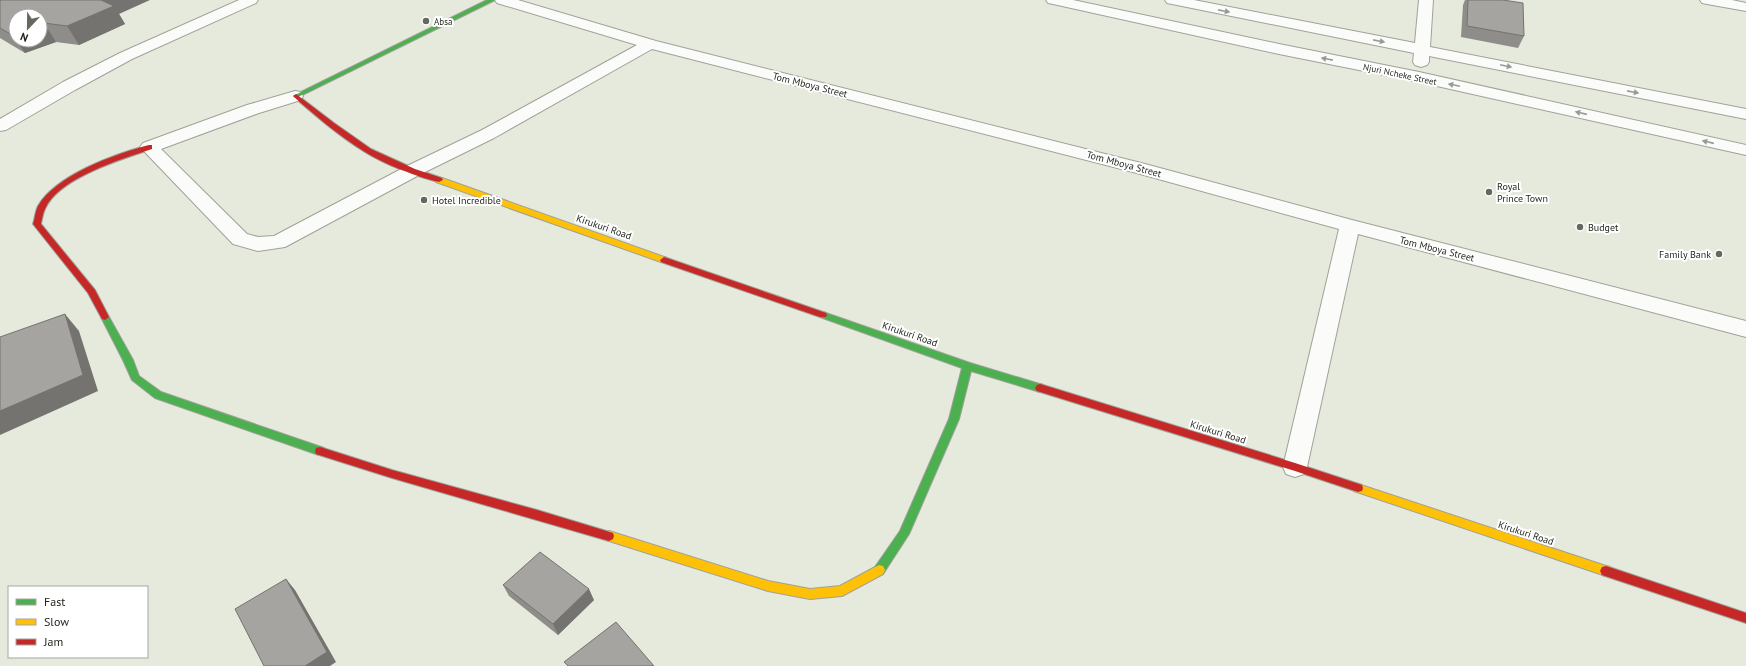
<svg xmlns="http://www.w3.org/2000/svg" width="1746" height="666" font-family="'PT Sans',sans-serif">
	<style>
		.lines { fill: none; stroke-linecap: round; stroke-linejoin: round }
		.street-casing { stroke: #9ea298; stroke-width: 2 }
		.fast-casing { stroke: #9ea298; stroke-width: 2 }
		.slow-casing { stroke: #9ea298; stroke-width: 2 }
		.jam-casing { stroke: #9ea298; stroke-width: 2 }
		.street { fill: #fbfcfa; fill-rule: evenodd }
		.fast { fill: #4caf50; fill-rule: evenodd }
		.slow { fill: #ffc107; fill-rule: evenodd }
		.jam { fill: #c62828; fill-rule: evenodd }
		.wall { fill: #8e8d8a }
		.shaded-wall { fill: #747370 }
		.building { fill: #a5a4a0; stroke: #747370 }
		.oneway { fill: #989a94 }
		.poi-dot { fill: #64685d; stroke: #fff; stroke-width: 1.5 }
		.labels { text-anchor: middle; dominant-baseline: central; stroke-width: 4; stroke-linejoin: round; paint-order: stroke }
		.far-poi-label { font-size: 9px; fill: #1e2218; stroke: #fff; text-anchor: start }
		.far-street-label { font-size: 9px; fill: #1e2218; stroke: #fff }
		.street-label { font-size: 10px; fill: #1e2218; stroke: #fff }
		.poi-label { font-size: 10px; fill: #1e2218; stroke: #fff; text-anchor: start }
	</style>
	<rect width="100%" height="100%" fill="#e6eadd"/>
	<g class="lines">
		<g class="street-casing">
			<path id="street" d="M239 0H258L256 3 132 59 75 90 6 130 0 131V119L63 82 120 53Z
				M495 0H518L656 41 1145 164 1352 220 1746 321V337L1358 234 1307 467 1304 474 1295 477 1286 474 1283 467 1339 229 1133 172 652 49 494 138 419 175 285 247 258 251 233 244 140 147 143 143 247 105 295 91 301 92 303 96 301 100 259 113 161 149 247 234 258 237 274 236 405 167 482 130 637 45 497 3Z
				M1046 0H1073L1279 44 1419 72 1746 145V155L1419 82 1279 54 1053 4 1048 3Z
				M1165 0H1194L1415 43 1419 0H1433L1430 47 1746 109V119L1429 56V62L1427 65 1421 67 1415 65 1413 62 1414 53 1172 4 1167 3Z
				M1700 0H1732L1746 3V11L1707 4 1702 3Z"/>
		</g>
		<g class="fast-casing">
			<path id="fast" d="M487 0H495L298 97 296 98 293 96Z
				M823 312 970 363 1043 385 1045 388 1043 391 1040 392 971 371 959 419 909 534 883 574 879 575 875 574 873 570 900 531 949 419 962 368 820 317 819 315 820 313Z
				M105 314 109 317 133 360 139 376 161 392 324 448 325 451 324 454 320 455 316 454 155 398 132 380 123 360 101 317Z"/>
		</g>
		<g class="slow-casing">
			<path id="slow" d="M436 178H442L667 258 668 260 667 262H661L436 182Z
				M1358 484 1606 566 1610 567 1612 571 1610 575 1606 576 1354 491 1353 488 1354 485Z
				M609 531 768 581 810 589 840 586 879 565 883 566 885 570 883 574 842 596 810 599 768 591 609 541 605 539 604 536 605 533Z"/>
		</g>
		<g class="jam-casing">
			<path id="jam" d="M296 94 334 123 371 149 415 169 442 178 443 180 439 182C417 177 384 164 365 152 339 136 316 116 294 97L293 96Z
				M149 145H152V149C122 159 58 178 45 209 43 213 42 219 41 224L95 290 109 317 105 320 102 319 88 293 33 224C35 218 35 212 38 206 56 175 115 154 149 145Z
				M664 257 826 313 827 315 826 317H820L661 262 660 260Z
				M1040 384 1295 463 1362 485 1363 488 1362 491 1358 492 1295 471 1037 391 1035 388 1037 385Z
				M320 447 392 470 537 510 613 533 614 536 613 539 609 541 392 478 316 454 315 451 316 448Z
				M1606 566 1746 613V623L1602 575 1600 571 1602 567Z"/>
		</g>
		<use href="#street" class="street"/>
		<use href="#fast" class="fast"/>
		<use href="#slow" class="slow"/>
		<use href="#jam" class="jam"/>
	</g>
	<path class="wall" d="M0 0 119 14 125 24 79 45 56 42 25 53 0 38Z
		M1465 0H1503L1524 36 1518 48 1461 37 1463 5Z
		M503 585 594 600 558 635 509 596Z"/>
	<path class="shaded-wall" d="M101 0H150L119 14 125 24 79 45 67 26Z
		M44 23 56 42 25 53 12 35 16 33V40H40V25Z
		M65 314 79 331 98 391 0 435V411Z
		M286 579 295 590 336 662 330 666H305Z
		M589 589 594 600 558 635 553 624Z"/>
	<path class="building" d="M0 0H101L114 6 67 26 44 23 40 25V16H16V33L12 35 0 28Z
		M1468 0H1503L1523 3 1524 36 1467 26Z
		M65 314 83 375 0 411V337Z
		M540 552 589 589 553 624 503 585Z
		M286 579 327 652 305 666H264L235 609Z
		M616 622 654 666H568L564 662Z"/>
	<defs><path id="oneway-solid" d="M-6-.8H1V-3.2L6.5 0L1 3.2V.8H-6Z"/></defs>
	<g class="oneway">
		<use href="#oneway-solid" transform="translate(1224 11) rotate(11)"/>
		<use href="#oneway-solid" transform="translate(1379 41) rotate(11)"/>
		<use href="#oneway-solid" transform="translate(1327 59) rotate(-169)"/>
		<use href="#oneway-solid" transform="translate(1506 66) rotate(12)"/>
		<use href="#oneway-solid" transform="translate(1454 85) rotate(-168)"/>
		<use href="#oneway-solid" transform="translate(1633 92) rotate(11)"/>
		<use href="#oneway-solid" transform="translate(1581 113) rotate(-167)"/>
		<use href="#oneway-solid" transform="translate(1708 142) rotate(-167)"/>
	</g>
	<g class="poi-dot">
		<circle cx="426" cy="21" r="4"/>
		<circle cx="1489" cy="192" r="4"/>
		<circle cx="424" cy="200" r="4"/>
		<circle cx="1580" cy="227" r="4"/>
		<circle cx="1719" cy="254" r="4"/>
	</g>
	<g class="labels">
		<g class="far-poi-label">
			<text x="434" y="21">Absa</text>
		</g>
		<g class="far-street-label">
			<text transform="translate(1400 74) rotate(12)">Njuri Ncheke Street</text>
		</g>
		<g class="street-label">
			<text transform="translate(810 85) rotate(14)">Tom Mboya Street</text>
			<text transform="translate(1124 164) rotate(15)">Tom Mboya Street</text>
			<text transform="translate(604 227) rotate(19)">Kirukuri Road</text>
			<text transform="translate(1437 249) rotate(14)">Tom Mboya Street</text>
			<text transform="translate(910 334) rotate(19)">Kirukuri Road</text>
			<text transform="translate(1218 432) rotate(17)">Kirukuri Road</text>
			<text transform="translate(1526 533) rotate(18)">Kirukuri Road</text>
		</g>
		<g class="poi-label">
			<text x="1497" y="186">Royal<tspan x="1497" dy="12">Prince Town</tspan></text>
			<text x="432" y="200">Hotel Incredible</text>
			<text x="1588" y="227">Budget</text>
			<text x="1711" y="254" text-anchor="end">Family Bank</text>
		</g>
	</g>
	<rect x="8" y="586" width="140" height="72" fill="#ffffff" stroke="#a5a7a3"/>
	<rect x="16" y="599" width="20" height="6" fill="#4caf50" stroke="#a5a7a3"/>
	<text x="44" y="606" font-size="12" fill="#1e2218">Fast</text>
	<rect x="16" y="619" width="20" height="6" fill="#ffc107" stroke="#a5a7a3"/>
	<text x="44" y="626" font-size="12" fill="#1e2218">Slow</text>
	<rect x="16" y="639" width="20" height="6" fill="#c62828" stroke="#a5a7a3"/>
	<text x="44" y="646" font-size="12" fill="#1e2218">Jam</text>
	<g transform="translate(28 28) rotate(202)"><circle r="19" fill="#ffffff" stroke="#a5a7a3"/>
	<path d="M0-3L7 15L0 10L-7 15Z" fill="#64685d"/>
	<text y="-6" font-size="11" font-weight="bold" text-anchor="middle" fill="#1e2218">N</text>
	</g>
</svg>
